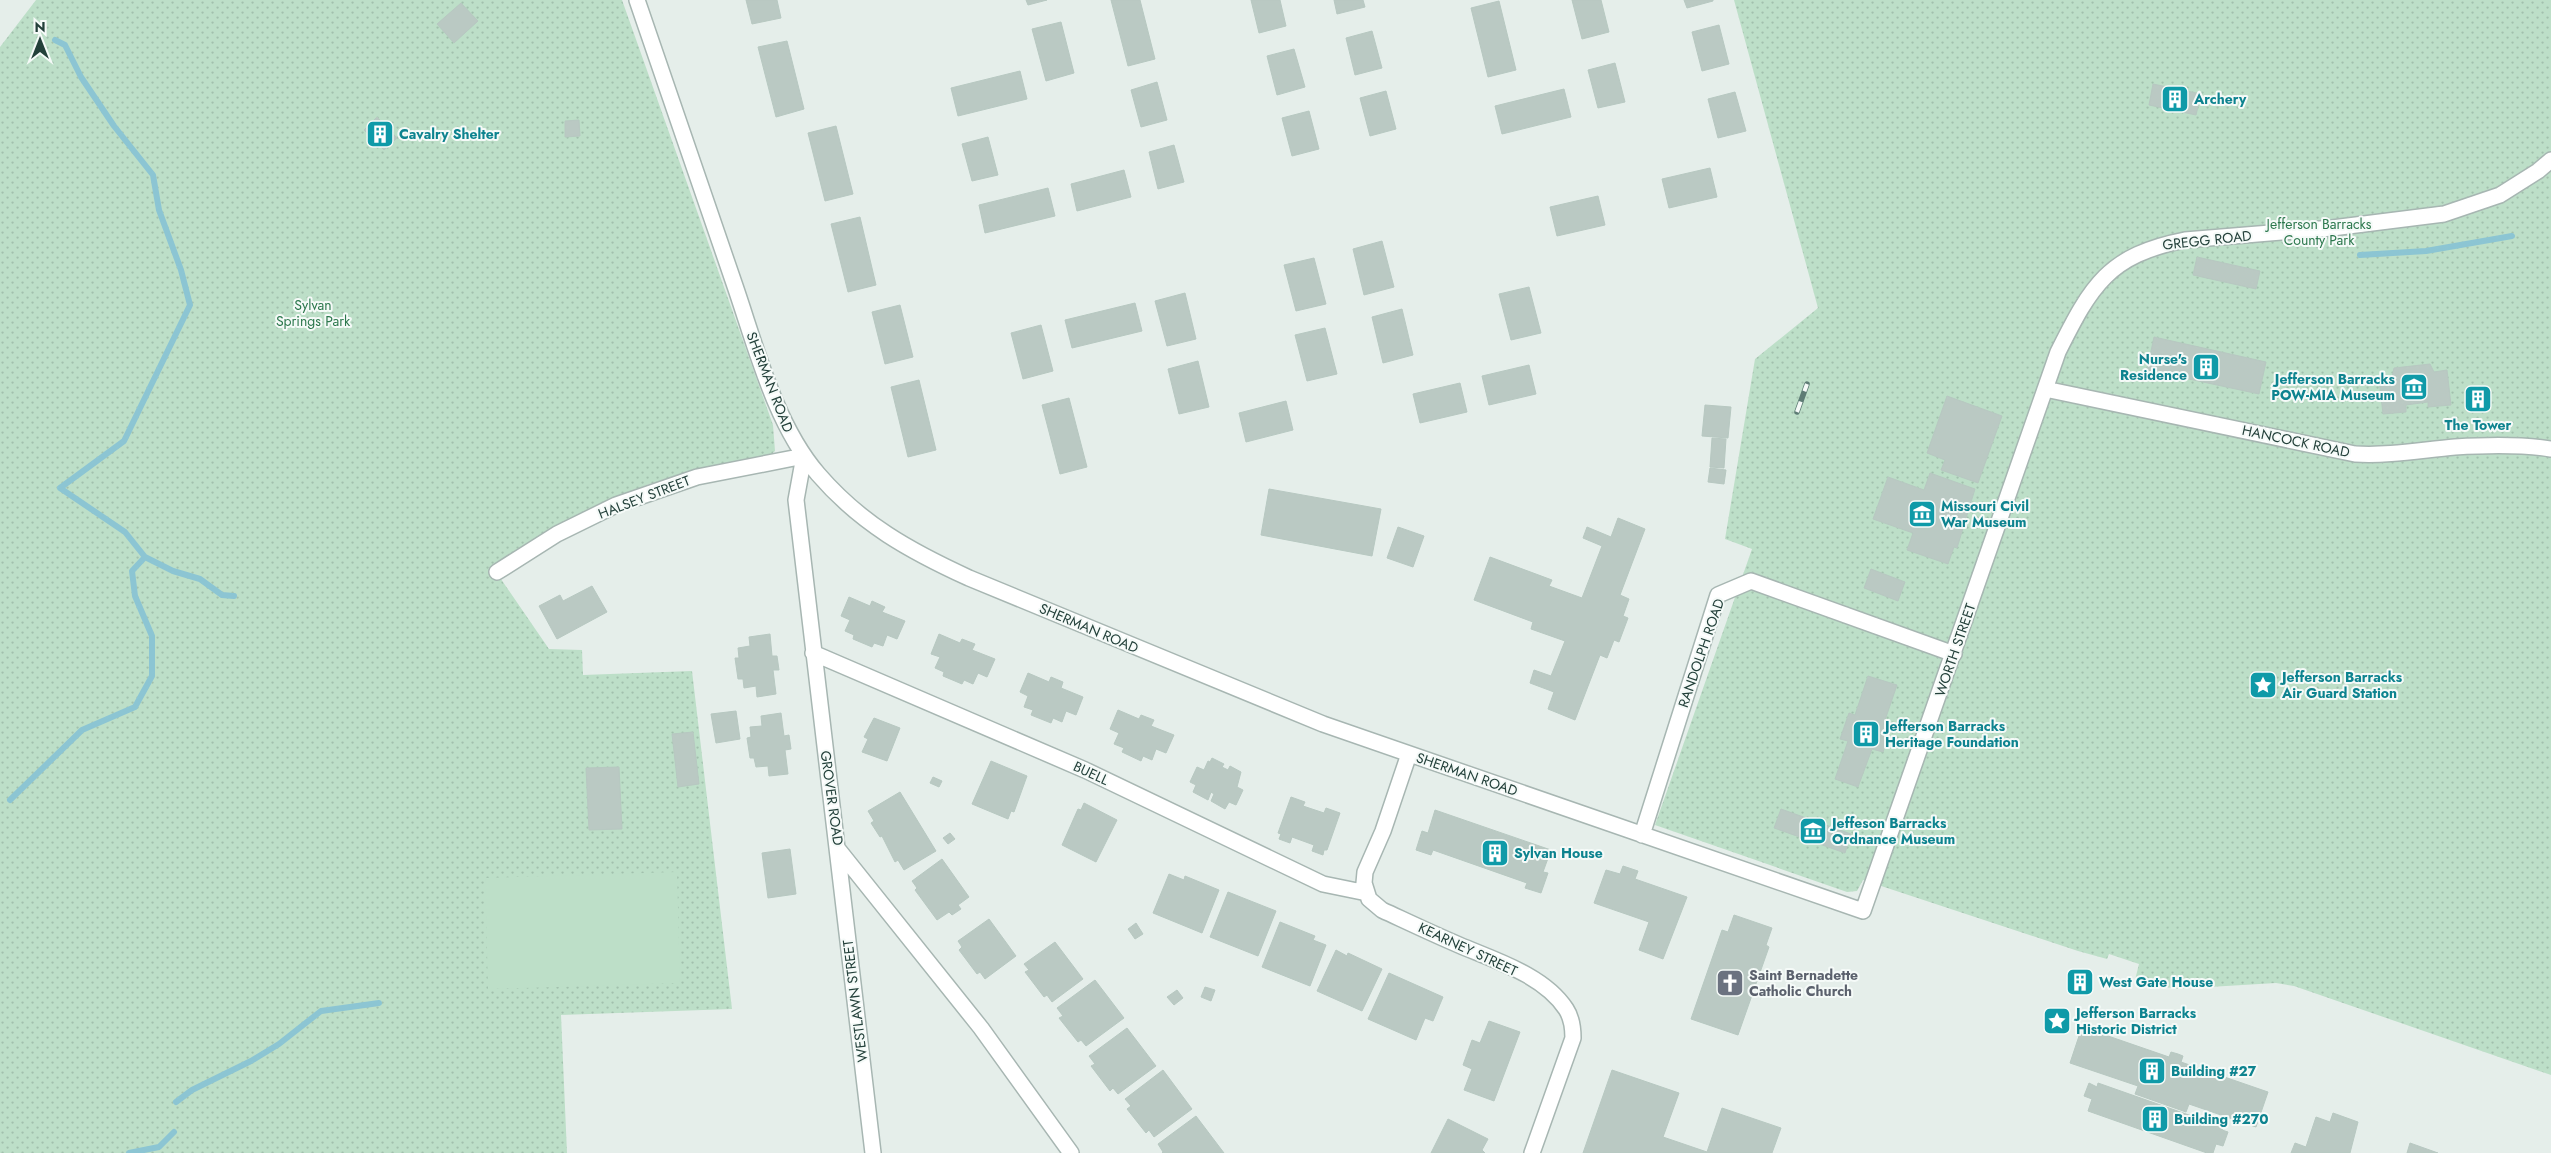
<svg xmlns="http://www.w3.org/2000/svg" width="2551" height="1153" font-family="Jost,sans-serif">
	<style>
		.green { fill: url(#green-dots) }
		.pitch { fill: #bddfc8 }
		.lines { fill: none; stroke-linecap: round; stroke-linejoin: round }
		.stream { stroke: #8cc5d3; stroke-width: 6 }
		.building { fill: #bac9c3; stroke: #b7c8c1 }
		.street-casing { stroke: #a7b6b2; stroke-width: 18 }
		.street { stroke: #fff; stroke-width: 15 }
		.rail-casing { stroke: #5e7c75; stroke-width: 5.5 }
		.rail { stroke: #f5faf8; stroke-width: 4; stroke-dasharray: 11; stroke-linecap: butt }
		.labels { text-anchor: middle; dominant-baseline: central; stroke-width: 4; stroke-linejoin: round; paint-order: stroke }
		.culture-label { font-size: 14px; font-weight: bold; fill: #0d838f; stroke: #f5faf8; text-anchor: start }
		.park-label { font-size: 14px; fill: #2c784d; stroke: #f5faf8 }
		.street-label { font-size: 14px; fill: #23403a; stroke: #f5faf8 }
		.worship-label { font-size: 14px; font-weight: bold; fill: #5b616d; stroke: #f5faf8; text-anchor: start }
	</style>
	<defs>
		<pattern id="green-dots" width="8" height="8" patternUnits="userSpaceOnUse" patternTransform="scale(1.25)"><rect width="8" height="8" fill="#bddfc8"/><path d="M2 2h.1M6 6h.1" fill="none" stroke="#a2c0ad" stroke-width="1.8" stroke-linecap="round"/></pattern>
	</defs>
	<rect width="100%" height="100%" fill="#e5eeea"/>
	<path class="green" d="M36 0H622L773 425 775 451 767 458 738 461 649 484 610 501 494 569 549 649 582 650 583 675 692 671 732 1009 561 1015 567 1153H0V47Z
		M1734 0H2551V1075L2294 986 2276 983 2176 989 2135 980 2139 964 2109 954 2107 959 2078 951 1863 880 1857 891 1847 892 1655 825 1752 549 1725 539 1755 359 1818 308Z"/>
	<path class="pitch" d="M677 872 680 983 488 989 485 878Z"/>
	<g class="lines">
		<path class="stream" d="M55 40 65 45 81 77 114 126 153 175 159 210 181 270 190 305 124 441 60 488 125 532 145 557 173 571 200 579 222 595 234 596
			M2360 255 2426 251 2512 236
			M10 800 82 730 135 707 152 676V636L135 596 132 571 145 557
			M176 1102 192 1090 251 1061 279 1044 321 1011 379 1003
			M129 1153 159 1147 174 1132"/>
	</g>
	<path class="building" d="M746 0H777L781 18 752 24Z
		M1026 0H1047L1028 5Z
		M1111 0H1140L1155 59 1128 66Z
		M1251 0H1280L1286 26 1259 33Z
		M1334 0H1363L1365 7 1337 14Z
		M1572 0H1601L1609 32 1582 39Z
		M1684 0H1713V1L1687 8Z
		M1499 1 1516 70 1488 77 1471 8Z
		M461 3 478 21 454 43 437 24Z
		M1061 22 1074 73 1046 81 1032 29Z
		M1719 25 1729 64 1702 71 1692 32Z
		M1372 31 1382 68 1355 75 1346 38Z
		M787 41 804 109 776 117 758 47Z
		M1294 49 1305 87 1277 95 1267 56Z
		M1615 63 1625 102 1598 108 1588 70Z
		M1020 71 1027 99 958 116 951 88Z
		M1157 82 1167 120 1141 127 1131 90Z
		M2153 84 2201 94 2196 115 2149 105Z
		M1564 89 1571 117 1502 134 1495 106Z
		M1386 91 1396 129 1370 136 1360 98Z
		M1735 92 1746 131 1718 138 1708 99Z
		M1309 111 1319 149 1292 156 1282 118Z
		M377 117 397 138 384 150 364 130Z
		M579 120 580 136 565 137V121Z
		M836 126 853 194 825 201 808 133Z
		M988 137 998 175 972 181 962 144Z
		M1174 145 1184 182 1158 189 1149 152Z
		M1710 168 1717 197 1669 208 1662 179Z
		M1124 170 1131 197 1077 211 1071 184Z
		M1048 188 1055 216 985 233 979 205Z
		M1598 196 1605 225 1557 236 1550 207Z
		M860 217 876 285 848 292 831 224Z
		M1382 241 1394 287 1364 295 1353 249Z
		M2197 257 2260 271 2256 289 2193 275Z
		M1314 258 1326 304 1296 311 1284 265Z
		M1529 287 1541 333 1511 340 1499 294Z
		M1185 293 1196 339 1167 346 1155 301Z
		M1135 303 1142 331 1072 348 1065 320Z
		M900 305 913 357 885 364 872 312Z
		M1402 309 1413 355 1383 363 1372 317Z
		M1041 325 1053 371 1023 379 1011 333Z
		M1325 328 1337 374 1307 381 1295 335Z
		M2154 337 2266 362 2259 394 2147 370Z
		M1198 361 1209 407 1179 414 1168 369Z
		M2430 364 2434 372 2447 370 2451 405 2428 407V402L2406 405V412L2383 414 2379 379 2392 377 2394 368Z
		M1529 365 1536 394 1489 405 1482 376Z
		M919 380 936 450 908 457 891 387Z
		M1460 383 1467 412 1420 423 1413 394Z
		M1947 396 2002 416 1978 483 1941 470 1945 460 1927 453Z
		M1069 398 1087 467 1060 474 1042 405Z
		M1286 401 1293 430 1246 442 1239 413Z
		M1705 405 1731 407 1728 438 1702 436Z
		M1712 438 1726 439 1724 468 1710 467Z
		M1710 468 1726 470 1724 484 1708 482Z
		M1930 473 1975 489 1957 548 1954 547 1948 564 1907 550 1913 533 1873 519 1888 477 1924 490Z
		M1269 489 1381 509 1372 556 1261 535Z
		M1618 518 1645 529 1620 595 1629 599 1623 616 1628 618 1619 642 1614 640 1607 658 1600 655 1575 720 1548 709 1554 692 1530 683 1534 670 1551 676 1565 641 1531 629 1533 622 1474 600 1490 557 1552 580 1549 586 1582 598 1602 546 1583 538 1587 527 1611 537Z
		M1398 527 1424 536 1413 567 1387 558Z
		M1871 569 1905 582 1898 601 1864 588Z
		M592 586 607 612 557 639 539 606 560 595 563 601Z
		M849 597 870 606 872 601 885 607 882 612 905 621 897 639 887 635 883 646 874 643 872 647 853 639 854 635 845 631 850 620 841 616Z
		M770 634 772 656H777L779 670H773L776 694 757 697 756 686 744 688 743 679H738L735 658H739L738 648 750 646 749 637Z
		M939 634 960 643 962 639 975 644 972 650 995 659 987 677 978 673 973 684 964 680 962 684 943 676 944 672 935 668 940 657 931 654Z
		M1028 673 1049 682 1051 677 1063 682 1061 688 1083 697 1076 715 1066 711 1062 722 1053 718 1051 723 1031 715 1033 710 1024 707 1028 696 1020 692Z
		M1868 676 1897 685 1883 726 1891 729 1883 752 1872 749 1858 787 1835 779 1848 741 1840 739 1849 713 1855 715Z
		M1118 710 1139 719 1141 715 1154 720 1151 726 1174 735 1166 753 1156 749 1152 760 1143 756 1141 761 1122 752 1124 748 1114 744 1119 733 1110 729Z
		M736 711 740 739 716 743 711 714Z
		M781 713 784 736 789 735 791 749 785 750 788 774 769 776 768 766 756 767 754 758H750L747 738 751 737 750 727 762 726 761 716Z
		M874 718 900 728 887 761 862 752 868 739 864 737Z
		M693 732 699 784 678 787 672 734Z
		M1212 758 1224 764 1222 767 1228 770 1230 766 1241 772 1237 787 1243 790 1236 805 1229 802 1225 809 1211 801 1214 794 1211 792 1208 800 1193 792 1196 785 1190 782 1197 767 1204 770 1208 761 1210 762Z
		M991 761 1027 776 1014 812 1011 811 1008 819 972 804Z
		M619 767 622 829 589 830 586 768Z
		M933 777 942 781 939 787 930 783Z
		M900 792 936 851 904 870 898 860 895 862 882 836 880 837 871 823 874 821 868 811Z
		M1291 797 1305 802 1303 806 1324 813 1326 808 1340 813 1327 850H1324L1323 855 1312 851 1314 845 1292 837 1290 843 1279 839 1281 834 1278 833Z
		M1084 803 1117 820 1096 862 1062 845 1078 809 1081 810Z
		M1781 809 1851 834 1845 853 1774 828Z
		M1435 810 1551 850 1543 872 1548 873 1541 893 1525 888 1527 883 1433 850 1431 855 1416 850 1422 831 1428 833Z
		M950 833 955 839 948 844 943 838Z
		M790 849 796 894 768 898 762 853Z
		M942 859 969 897 958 905 961 909 952 915 949 912 937 920 915 890 917 888 912 881Z
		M1623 866 1638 871 1635 879 1687 897 1663 959 1639 950 1649 922 1594 903 1606 870 1620 874Z
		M1169 874 1184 880 1185 876 1219 890 1202 933 1153 913Z
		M1228 892 1276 911 1258 956 1210 937Z
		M1734 915 1772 928 1766 945 1769 947 1738 1035 1691 1019 1722 930 1728 932Z
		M989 919 1016 956 985 979 980 972 977 974 959 950 962 947 958 941Z
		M1280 922 1315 936 1313 940 1326 945 1310 986 1262 967Z
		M1136 923 1143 934 1135 939 1128 929Z
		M1055 942 1083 979 1052 1002 1047 995 1044 997 1025 972 1029 970 1024 964Z
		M1336 950 1347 956 1348 953 1382 969 1362 1011 1317 991Z
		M1389 973 1443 997 1433 1021 1425 1018 1416 1040 1368 1019Z
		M2074 973 2090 979 2086 991 2070 985Z
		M1095 980 1124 1018 1086 1046 1081 1040 1078 1042 1059 1018 1063 1016 1057 1008Z
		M1205 987 1215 990 1211 1001 1201 997Z
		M1177 990 1183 998 1174 1005 1167 997Z
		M1489 1021 1520 1032 1494 1101 1464 1090 1472 1069 1463 1065 1472 1040 1480 1043Z
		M2082 1027 2169 1057 2171 1052 2178 1054 2183 1056 2181 1062 2268 1092 2256 1127 2189 1104 2186 1112 2135 1094 2138 1086 2070 1063Z
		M1127 1028 1156 1066 1118 1094 1113 1088 1110 1091 1091 1066 1095 1064 1089 1056Z
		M1163 1070 1192 1109 1154 1137 1149 1130 1146 1133 1127 1109 1131 1106 1125 1099Z
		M1612 1070 1679 1093 1663 1137 1707 1152 1722 1108 1781 1128 1772 1153H1583Z
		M2089 1083 2097 1087 2098 1083 2223 1127 2222 1130 2228 1132 2223 1146 2216 1144 2213 1153H2207L2088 1111 2092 1099 2084 1096Z
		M2333 1113 2358 1122 2350 1153H2291L2295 1143 2306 1147 2316 1117 2330 1122Z
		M1196 1116 1224 1153H1162L1163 1152 1158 1144Z
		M1448 1119 1488 1139 1482 1150 1485 1153H1431Z
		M2410 1143 2438 1153H2407Z"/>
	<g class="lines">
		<g class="street-casing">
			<path id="street" d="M637 0C669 95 702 190 735 286 756 347 775 424 818 474 861 524 910 551 969 578L1323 724 1863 911 2058 352C2091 286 2108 255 2185 240L2332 228 2444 214 2500 195 2538 171 2551 160
				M2045 389 2355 454C2389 456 2421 450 2455 447 2486 445 2520 444 2551 449
				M497 572 557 534 616 505 697 477 804 456 796 500 837 848 981 1028 1071 1153
				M813 653 1085 770 1323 884 1367 893
				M1409 754 1383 831 1365 872 1364 883 1369 899 1382 910C1408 922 1433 934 1459 945 1494 960 1544 975 1566 1009 1572 1018 1573 1028 1573 1038L1532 1153
				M1642 835 1718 595 1751 581 1954 654
				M837 848 873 1153"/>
		</g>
		<use href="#street" class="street"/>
		<g class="rail-casing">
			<path id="rail" d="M1797 412 1807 384"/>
		</g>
		<use href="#rail" class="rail"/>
	</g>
	<defs>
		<g id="building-square" transform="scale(1.4375)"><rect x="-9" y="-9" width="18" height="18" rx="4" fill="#0f9aa8" stroke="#f5faf8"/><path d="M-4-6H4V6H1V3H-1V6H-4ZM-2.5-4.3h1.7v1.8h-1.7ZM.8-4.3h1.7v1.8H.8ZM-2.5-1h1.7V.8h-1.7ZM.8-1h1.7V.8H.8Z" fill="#fff"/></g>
		<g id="museum-square" transform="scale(1.4375)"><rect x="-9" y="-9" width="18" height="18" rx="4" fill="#0f9aa8" stroke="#f5faf8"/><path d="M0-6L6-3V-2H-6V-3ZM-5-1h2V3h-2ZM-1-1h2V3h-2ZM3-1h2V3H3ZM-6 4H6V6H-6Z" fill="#fff"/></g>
		<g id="sight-square" transform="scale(1.4375)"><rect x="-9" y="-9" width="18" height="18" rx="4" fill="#0f9aa8" stroke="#f5faf8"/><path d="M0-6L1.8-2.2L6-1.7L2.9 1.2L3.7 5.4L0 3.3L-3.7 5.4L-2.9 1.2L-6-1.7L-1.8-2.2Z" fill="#fff"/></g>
		<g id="church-square" transform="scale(1.4375)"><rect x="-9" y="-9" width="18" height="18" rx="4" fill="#6b7280" stroke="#f5faf8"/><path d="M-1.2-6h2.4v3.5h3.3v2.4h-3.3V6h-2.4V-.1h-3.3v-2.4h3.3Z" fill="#fff"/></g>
	</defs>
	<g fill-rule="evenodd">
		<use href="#building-square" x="2175" y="99"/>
		<use href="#building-square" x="380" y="134"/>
		<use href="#building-square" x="2206" y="367"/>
		<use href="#museum-square" x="2414" y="387"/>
		<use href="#building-square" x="2478" y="399"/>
		<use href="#museum-square" x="1922" y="514"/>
		<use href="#sight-square" x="2263" y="685"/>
		<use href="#building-square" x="1866" y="734"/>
		<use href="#museum-square" x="1813" y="831"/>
		<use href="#building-square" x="1495" y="853"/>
		<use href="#building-square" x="2080" y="982"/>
		<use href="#church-square" x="1730" y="983"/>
		<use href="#sight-square" x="2057" y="1021"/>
		<use href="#building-square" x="2152" y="1071"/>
		<use href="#building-square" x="2155" y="1119"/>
	</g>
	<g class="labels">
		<g class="culture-label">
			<text x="2194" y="99">Archery</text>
			<text x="399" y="134">Cavalry Shelter</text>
			<text x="2187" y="359" text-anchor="end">Nurse's<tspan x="2187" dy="16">Residence</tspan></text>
			<text x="2395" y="379" text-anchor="end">Jefferson Barracks<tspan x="2395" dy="16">POW-MIA Museum</tspan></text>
			<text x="2478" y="425" text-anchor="middle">The Tower</text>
			<text x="1941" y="506">Missouri Civil<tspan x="1941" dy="16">War Museum</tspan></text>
			<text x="2282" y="677">Jefferson Barracks<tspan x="2282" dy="16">Air Guard Station</tspan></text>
			<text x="1885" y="726">Jefferson Barracks<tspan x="1885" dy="16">Heritage Foundation</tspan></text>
			<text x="1832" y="823">Jeffeson Barracks<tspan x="1832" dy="16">Ordnance Museum</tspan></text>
			<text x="1514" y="853">Sylvan House</text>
			<text x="2099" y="982">West Gate House</text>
			<text x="2076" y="1013">Jefferson Barracks<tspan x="2076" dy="16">Historic District</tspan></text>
			<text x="2171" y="1071">Building #27</text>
			<text x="2174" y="1119">Building #270</text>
		</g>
		<g class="park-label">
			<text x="2319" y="224">Jefferson Barracks<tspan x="2319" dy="16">County Park</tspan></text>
			<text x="313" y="305">Sylvan<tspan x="313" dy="16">Springs Park</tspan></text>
		</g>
		<g class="street-label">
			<text transform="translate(2207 240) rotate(-6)">GREGG ROAD</text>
			<text transform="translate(770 382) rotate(69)">SHERMAN ROAD</text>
			<text transform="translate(2296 441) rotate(12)">HANCOCK ROAD</text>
			<text transform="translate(644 497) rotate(-21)">HALSEY STREET</text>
			<text transform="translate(1089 628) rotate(23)">SHERMAN ROAD</text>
			<text transform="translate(1955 650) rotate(-71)">WORTH STREET</text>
			<text transform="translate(1701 653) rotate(-71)">RANDOLPH ROAD</text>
			<text transform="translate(1091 773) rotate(25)">BUELL</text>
			<text transform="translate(1467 774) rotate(19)">SHERMAN ROAD</text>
			<text transform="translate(832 798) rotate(82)">GROVER ROAD</text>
			<text transform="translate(1468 949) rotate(25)">KEARNEY STREET</text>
			<text transform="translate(855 1001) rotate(-97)">WESTLAWN STREET</text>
		</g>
		<g class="worship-label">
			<text x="1749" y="975">Saint Bernadette<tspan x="1749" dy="16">Catholic Church</tspan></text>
		</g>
	</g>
	<g transform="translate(40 40)" stroke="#f5faf8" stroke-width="4" paint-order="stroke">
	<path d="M0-4L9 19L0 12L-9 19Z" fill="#23403a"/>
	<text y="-8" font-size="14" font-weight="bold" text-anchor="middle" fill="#23403a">N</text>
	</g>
</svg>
